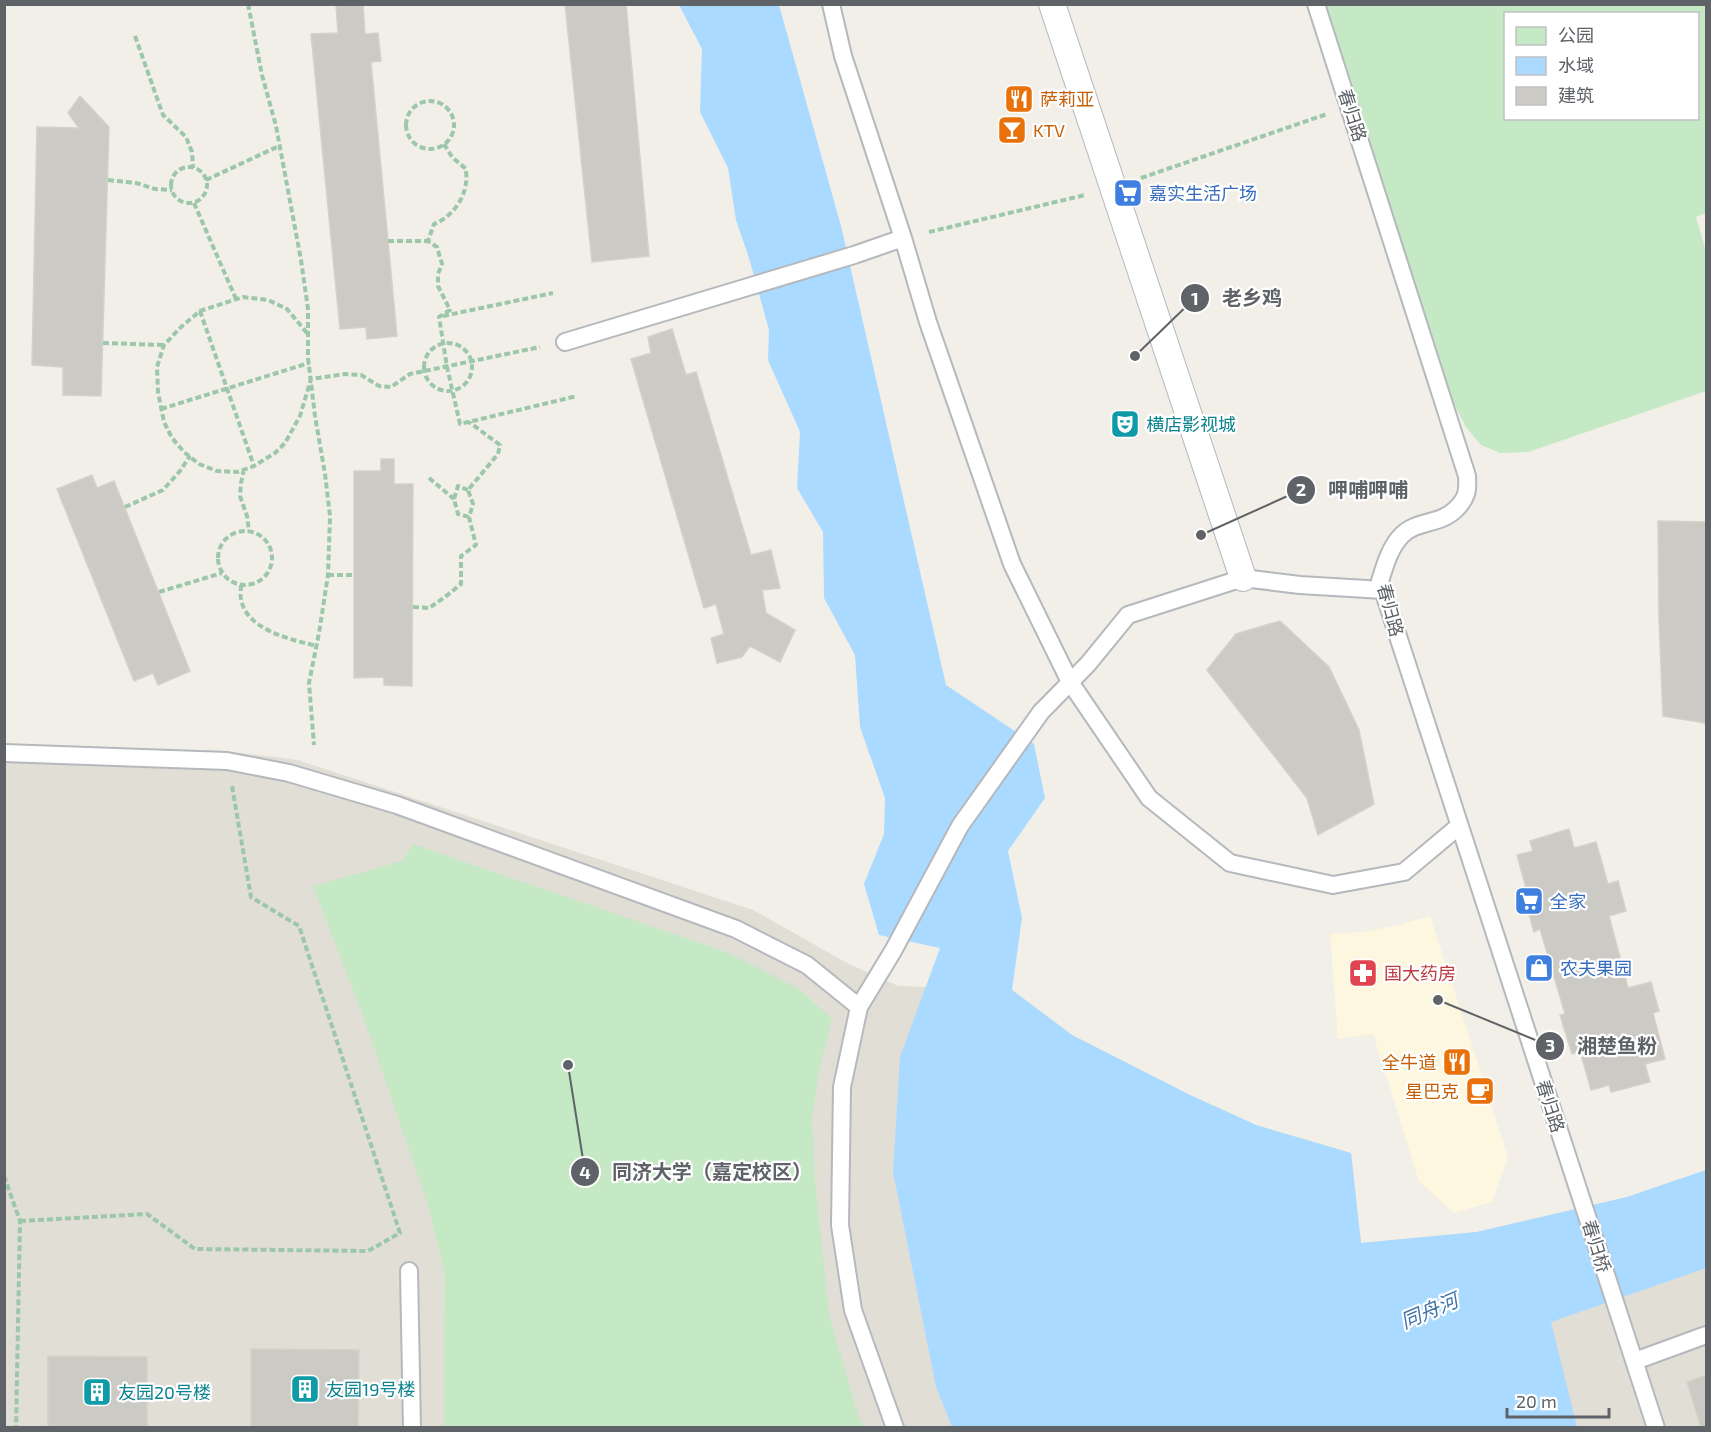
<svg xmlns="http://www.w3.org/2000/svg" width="1711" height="1432" font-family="'Exo 2','Noto Sans SC',sans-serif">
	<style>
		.commercial { fill: #fef7e0 }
		.education { fill: #e1ded6 }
		.green { fill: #c5e8c5; fill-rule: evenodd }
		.water { fill: #aadaff }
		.building { fill: #cccac5; stroke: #d6d1c6; stroke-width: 1.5 }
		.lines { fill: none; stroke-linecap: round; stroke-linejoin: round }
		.service-casing { stroke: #b5b8bc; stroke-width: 20 }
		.pedestrian-casing { stroke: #b5b8bc; stroke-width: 28 }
		.path { stroke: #9cc7a9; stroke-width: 4; stroke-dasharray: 6 3; stroke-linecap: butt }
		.service { stroke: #fff; stroke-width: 16 }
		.pedestrian { stroke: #fff; stroke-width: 26 }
		.labels { text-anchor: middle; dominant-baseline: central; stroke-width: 4.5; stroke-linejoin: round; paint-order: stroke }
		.food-label { font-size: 18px; fill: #c56008; stroke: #fff; text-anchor: start }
		.street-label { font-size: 18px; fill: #5f6368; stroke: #fff }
		.shop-label { font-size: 18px; fill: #366cbe; stroke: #fff; text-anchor: start }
		.culture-label { font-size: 18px; fill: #0d838f; stroke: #fff; text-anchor: start }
		.health-label { font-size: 18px; fill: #be3a42; stroke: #fff; text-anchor: start }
		.water-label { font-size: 20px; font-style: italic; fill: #4174aa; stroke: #fff }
		.leader { fill: none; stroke: #5f6368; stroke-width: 2 }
		.callout-dot { fill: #5f6368; stroke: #fff; stroke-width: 2 }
		.mark-label { font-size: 18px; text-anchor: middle; font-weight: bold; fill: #fff }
		.callout-label { font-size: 20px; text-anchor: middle; font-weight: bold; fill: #5f6368; stroke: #fff; stroke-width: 4.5; stroke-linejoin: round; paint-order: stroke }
	</style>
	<rect width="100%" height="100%" fill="#f1efe8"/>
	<path class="commercial" d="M1430 916 1508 1157 1492 1202 1454 1213 1419 1181 1373 1034 1338 1039 1330 934 1362 932 1395 926Z"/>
	<path class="education" d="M5 745 226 751 298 760 753 910 849 964 898 986 1012 990 1072 1035 1190 1095 1256 1125 1351 1153 1361 1243 1477 1232 1627 1197 1706 1170V1427L5 1428Z"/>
	<path class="green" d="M1322 5H1706V213L1696 217 1706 252V391L1528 452 1500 453 1481 445 1466 427 1454 404 1433 345ZM1506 14H1698V118H1506Z
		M413 844 729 953 799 989 832 1019 819 1069 812 1120 815 1181 829 1315 858 1415 864 1427H444L445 1275 427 1202 363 1016 313 886 402 861Z"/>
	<path class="water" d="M679 5H779L841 226 946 685 1034 744 1045 798 1008 851 1022 918 1012 990 1072 1035 1190 1095 1256 1125 1351 1153 1361 1243 1477 1232 1627 1197 1706 1170V1268L1551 1322 1577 1427H952L936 1387 893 1172 900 1057 940 948 879 935 864 884 884 834 885 798 860 727 855 655 824 598 823 532 797 488 800 432 768 360 769 330 749 258 736 220 728 168 700 112 702 49Z"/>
	<path class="building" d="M340 4H363L365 34 378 33 381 61 371 62 397 336 367 339 366 327 340 329 311 34 338 33 336 5Z
		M565 4H626L649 256 592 262Z
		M80 96 109 127 101 396 63 395V367L32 365 37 127 79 128 68 113Z
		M672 329 686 375 696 372 751 555 771 550 780 588 762 590 766 613 795 630 780 662 750 646 742 657 717 663 711 638 724 634 716 604 704 608 631 359 651 353 648 337Z
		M381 459H394V484H413L412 686 384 685V677L354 678V471H381Z
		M92 475 97 488 114 481 190 671 158 685 153 673 134 681 57 489Z
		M1658 521 1706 522V723L1663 716 1659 619Z
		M1280 621 1329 667 1359 730 1374 804 1318 835 1307 798 1207 670 1236 634Z
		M1569 829 1574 848 1596 842 1608 884 1618 881 1626 911 1609 916 1628 988 1651 982 1659 1011 1653 1013 1665 1059 1645 1064 1650 1082 1611 1092 1609 1085 1591 1090 1580 1051 1572 1054 1560 1015 1565 1014 1540 929 1534 932 1522 889 1526 888 1517 855 1533 851 1530 841Z
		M251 1349 359 1350 358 1428H251Z
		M48 1356 147 1357V1428H48Z
		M1706 1375V1428H1701L1687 1382Z"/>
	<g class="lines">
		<g class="service-casing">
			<path id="service" d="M831 4 843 56 903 238 928 322 1012 564 1070 682 1149 798 1230 863 1333 885 1404 872 1459 826
				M1316 4 1467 476C1468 491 1467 498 1456 509 1440 525 1417 520 1402 535 1390 547 1385 565 1380 581L1656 1428
				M565 342 854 255 903 238
				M4 753 227 761 289 773 397 805 736 929 807 965 859 1007
				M409 1271 412 1428
				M1635 1361 1706 1335
				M895 1428 853 1310 840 1225 842 1087 859 1007 893 951 960 826 1041 712 1088 664 1128 615 1243 578 1300 585 1383 590"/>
		</g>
		<g class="pedestrian-casing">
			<path id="pedestrian" d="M1052 4 1243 578"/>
		</g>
		<path class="path" d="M248 4 262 75 276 126 301 260 308 309V358L315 416 325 474 330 516 328 575 319 633 309 683 314 745
			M135 36 163 115 186 137 192 152 193 168
			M406 125a24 24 0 1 1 48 0a24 24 0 1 1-48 0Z
			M444 144 452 157 466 169C466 173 467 179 466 183 464 201 450 218 434 224L428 241 437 247 442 264 438 274V286L450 310 439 317 447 367 460 424 577 396
			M171 185a18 18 0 1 1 36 0a18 18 0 1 1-36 0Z
			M1141 178 1327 114
			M108 180 136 183 155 189 172 190
			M206 180 279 146
			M194 203 236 299
			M929 232 1085 195
			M388 241H428
			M200 311 254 466
			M443 316 553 293
			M307 333 287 309 268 300 243 297 200 311 181 327 164 345 157 367 158 392 164 422 172 438 184 452 199 464 217 471 237 472 254 466 275 453 285 443 300 416 311 379 345 374 361 375 379 386 391 387 410 374 540 347
			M103 343 164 345
			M424 367a24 24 0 1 1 48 0a24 24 0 1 1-48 0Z
			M161 409 309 363
			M244 469 241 483 240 496 247 516 249 531
			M429 478 454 499
			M468 490 458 486 454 499 458 514 469 517
			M125 507 163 490 180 471 190 456
			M218 558a27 27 0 1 1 54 0a27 27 0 1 1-54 0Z
			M328 575H354
			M241 585C241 589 240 595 241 599 246 630 292 640 317 646
			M159 592 222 573
			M413 607 429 608 445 597 461 584V556L476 545 469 517 473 504 468 490 498 454 500 445 469 422
			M4 1176 20 1221 16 1428
			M20 1221 147 1214 195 1249 368 1251 400 1233 299 926 251 897 232 786"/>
		<use href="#service" class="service"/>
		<use href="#pedestrian" class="pedestrian"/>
	</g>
	<defs>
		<g id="restaurant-square" transform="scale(1.5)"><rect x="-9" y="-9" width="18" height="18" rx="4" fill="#e8710a" stroke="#fff"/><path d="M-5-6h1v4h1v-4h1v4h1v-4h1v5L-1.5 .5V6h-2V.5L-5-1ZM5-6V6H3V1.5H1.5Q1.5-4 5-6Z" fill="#fff"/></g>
		<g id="bar-square" transform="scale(1.5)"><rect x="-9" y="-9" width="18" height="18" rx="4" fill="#e8710a" stroke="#fff"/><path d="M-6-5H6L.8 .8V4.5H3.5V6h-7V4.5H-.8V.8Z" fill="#fff"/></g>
		<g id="supermarket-square" transform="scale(1.5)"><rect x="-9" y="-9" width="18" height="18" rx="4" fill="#3f7fe0" stroke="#fff"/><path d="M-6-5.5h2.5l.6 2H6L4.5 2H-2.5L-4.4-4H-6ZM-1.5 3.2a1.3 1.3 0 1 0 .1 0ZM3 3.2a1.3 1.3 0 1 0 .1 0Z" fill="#fff"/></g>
		<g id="theatre-square" transform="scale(1.5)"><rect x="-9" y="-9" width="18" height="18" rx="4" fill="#0f9aa8" stroke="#fff"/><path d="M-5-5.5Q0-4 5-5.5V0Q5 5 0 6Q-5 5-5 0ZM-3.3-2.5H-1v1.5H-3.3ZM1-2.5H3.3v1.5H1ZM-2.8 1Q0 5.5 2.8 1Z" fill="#fff"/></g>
		<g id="shop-square" transform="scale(1.5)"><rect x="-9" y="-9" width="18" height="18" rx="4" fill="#3f7fe0" stroke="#fff"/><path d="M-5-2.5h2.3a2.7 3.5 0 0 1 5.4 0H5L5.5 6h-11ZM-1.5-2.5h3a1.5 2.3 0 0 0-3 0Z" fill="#fff"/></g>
		<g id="pharmacy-square" transform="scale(1.5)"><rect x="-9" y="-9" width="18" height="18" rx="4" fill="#e0444e" stroke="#fff"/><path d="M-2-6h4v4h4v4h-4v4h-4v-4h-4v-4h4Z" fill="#fff"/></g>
		<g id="cafe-square" transform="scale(1.5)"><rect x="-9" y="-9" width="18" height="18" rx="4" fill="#e8710a" stroke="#fff"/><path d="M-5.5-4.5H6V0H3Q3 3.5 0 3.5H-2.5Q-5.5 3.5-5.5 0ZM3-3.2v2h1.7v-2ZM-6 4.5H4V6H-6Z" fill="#fff"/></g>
		<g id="building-square" transform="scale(1.5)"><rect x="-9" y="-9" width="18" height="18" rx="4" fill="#0f9aa8" stroke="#fff"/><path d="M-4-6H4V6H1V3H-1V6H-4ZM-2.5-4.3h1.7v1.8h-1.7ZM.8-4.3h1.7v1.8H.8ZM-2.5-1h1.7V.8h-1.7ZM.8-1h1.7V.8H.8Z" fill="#fff"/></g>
	</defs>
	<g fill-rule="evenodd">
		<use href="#restaurant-square" x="1019" y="99"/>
		<use href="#bar-square" x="1012" y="130"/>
		<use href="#supermarket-square" x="1128" y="193"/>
		<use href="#theatre-square" x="1125" y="424"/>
		<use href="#supermarket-square" x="1529" y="901"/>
		<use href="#shop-square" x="1539" y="968"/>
		<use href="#pharmacy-square" x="1363" y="973"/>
		<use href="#restaurant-square" x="1457" y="1062"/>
		<use href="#cafe-square" x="1480" y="1091"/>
		<use href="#building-square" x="305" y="1389"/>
		<use href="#building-square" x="97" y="1392"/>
	</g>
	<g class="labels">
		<g class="food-label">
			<text x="1040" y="99">萨莉亚</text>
			<text x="1033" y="130">KTV</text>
			<text x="1436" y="1062" text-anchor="end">全牛道</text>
			<text x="1459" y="1091" text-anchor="end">星巴克</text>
		</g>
		<g class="street-label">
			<text transform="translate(1353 115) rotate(72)">春归路</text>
			<text transform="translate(1391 610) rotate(75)">春归路</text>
			<text transform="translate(1551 1106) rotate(72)">春归路</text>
			<text transform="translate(1597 1246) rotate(72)">春归桥</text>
		</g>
		<g class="shop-label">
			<text x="1149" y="193">嘉实生活广场</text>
			<text x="1550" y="901">全家</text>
			<text x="1560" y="968">农夫果园</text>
		</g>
		<g class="culture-label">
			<text x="1146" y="424">横店影视城</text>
			<text x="326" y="1389">友园19号楼</text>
			<text x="118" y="1392">友园20号楼</text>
		</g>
		<g class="health-label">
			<text x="1384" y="973">国大药房</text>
		</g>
		<g class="water-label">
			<text transform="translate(1429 1310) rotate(-23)">同舟河</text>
		</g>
	</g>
	<path class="leader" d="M1135 356L1195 298M1201 535L1301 490M1438 1000L1550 1046M568 1065L585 1172"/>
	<g class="callout-dot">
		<circle cx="1135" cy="356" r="6"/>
		<circle cx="1201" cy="535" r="6"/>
		<circle cx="1438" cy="1000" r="6"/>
		<circle cx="568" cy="1065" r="6"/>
		<circle cx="1195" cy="298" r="15"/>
		<circle cx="1301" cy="490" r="15"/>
		<circle cx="1550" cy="1046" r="15"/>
		<circle cx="585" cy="1172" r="15"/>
	</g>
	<g class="mark-label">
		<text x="1195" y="305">1</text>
		<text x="1301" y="496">2</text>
		<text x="1550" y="1052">3</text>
		<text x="585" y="1179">4</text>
	</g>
	<g class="callout-label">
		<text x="1252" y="305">老乡鸡</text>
		<text x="1368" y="497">呷哺呷哺</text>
		<text x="1617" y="1053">湘楚鱼粉</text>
		<text x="712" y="1179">同济大学（嘉定校区）</text>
	</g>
	<rect width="1711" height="1432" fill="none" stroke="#5f6368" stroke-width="12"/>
	<rect x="1504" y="12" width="195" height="108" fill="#ffffff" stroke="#bfc1c3" stroke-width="1.5"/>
	<rect x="1516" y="27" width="30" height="18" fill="#c5e8c5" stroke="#bfc1c3" stroke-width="1.5"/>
	<text x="1558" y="42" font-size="18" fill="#5f6368">公园</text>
	<rect x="1516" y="57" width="30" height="18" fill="#aadaff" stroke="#bfc1c3" stroke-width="1.5"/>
	<text x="1558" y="72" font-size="18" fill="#5f6368">水域</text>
	<rect x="1516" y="87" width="30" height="18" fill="#cccac5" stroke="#bfc1c3" stroke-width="1.5"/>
	<text x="1558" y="102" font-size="18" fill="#5f6368">建筑</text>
	<path d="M1507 1408v9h102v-9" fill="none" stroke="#5f6368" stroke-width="3"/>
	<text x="1516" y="1408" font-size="18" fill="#5f6368" stroke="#ffffff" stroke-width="4.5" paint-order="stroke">20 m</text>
</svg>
